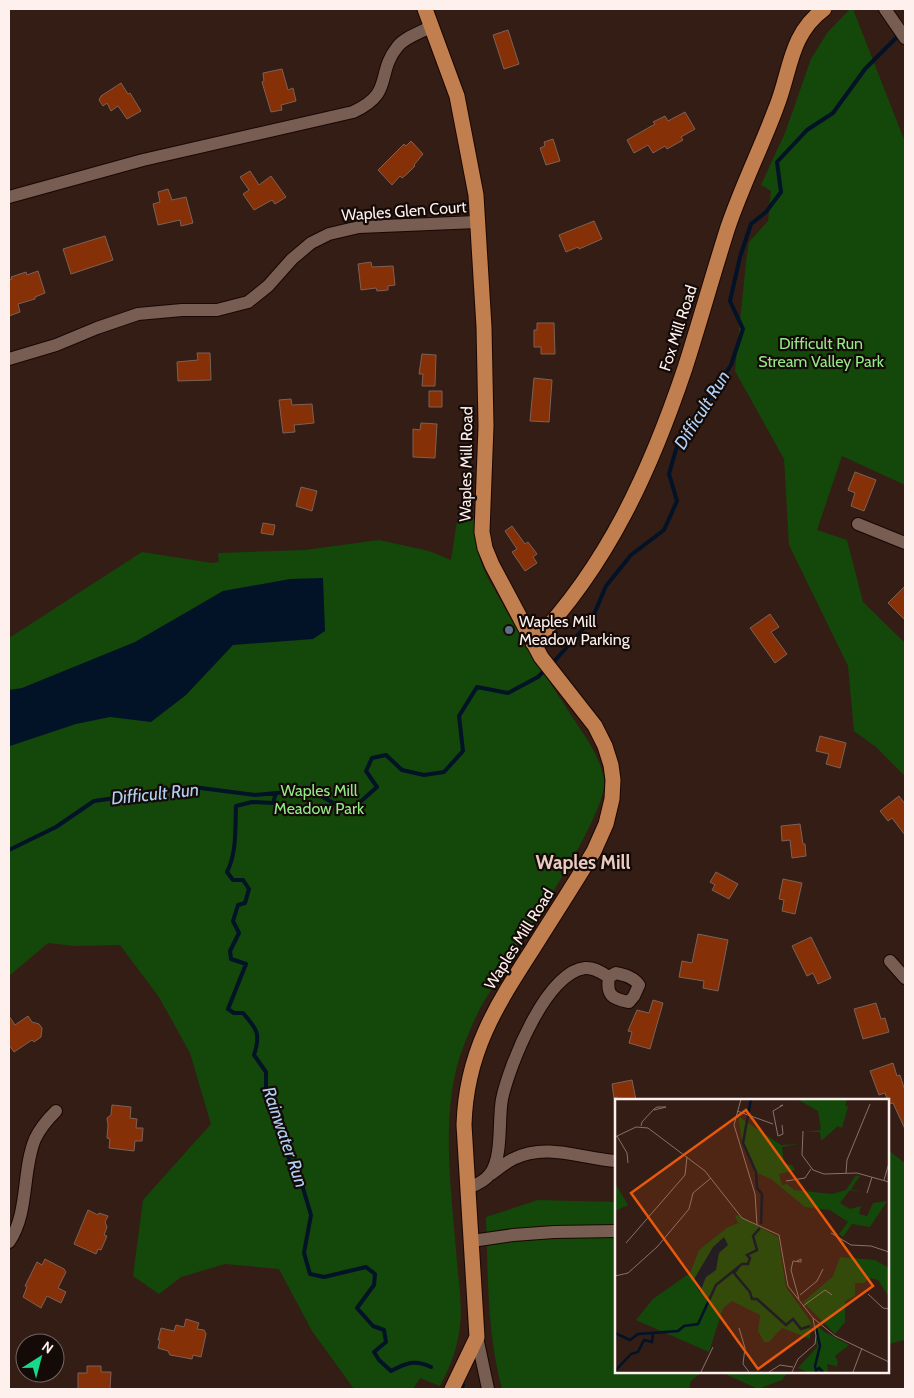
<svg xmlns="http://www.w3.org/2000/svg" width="914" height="1398" font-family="Cabin,sans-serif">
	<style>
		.green { fill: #13480a }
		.water { fill: #021328 }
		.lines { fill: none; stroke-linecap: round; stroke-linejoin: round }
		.stream { stroke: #021328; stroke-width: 4 }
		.building { fill: #853006; stroke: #7c6157 }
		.minor-casing { stroke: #1a0702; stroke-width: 14 }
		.major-casing { stroke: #1a0702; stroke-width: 17 }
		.minor { stroke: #785d53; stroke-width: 12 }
		.major { stroke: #c17e4e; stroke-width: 15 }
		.service-dot { fill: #5c6f8a; stroke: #140a07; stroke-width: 2 }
		.labels { text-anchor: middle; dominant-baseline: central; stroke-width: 4.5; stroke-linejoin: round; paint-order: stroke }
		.street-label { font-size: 16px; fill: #fef1ed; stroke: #140a07 }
		.park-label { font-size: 16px; fill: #94e987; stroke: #140a07 }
		.poi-label { font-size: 16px; fill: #fef1ed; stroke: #140a07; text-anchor: start }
		.water-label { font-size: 18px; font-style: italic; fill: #b0d0f5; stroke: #140a07 }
		.quarter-label { font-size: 19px; font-weight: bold; fill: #eacbc0; stroke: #140a07 }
		.inset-river { fill: none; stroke: #021328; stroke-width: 2.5 }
		.inset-road { fill: none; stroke: #85726b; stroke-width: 1 }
		.view { fill: #e8590c; fill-opacity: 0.15; stroke: #e8590c; stroke-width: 2.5 }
		.inset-edge { fill: none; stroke: #fef1ed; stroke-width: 2.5 }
	</style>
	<rect width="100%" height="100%" fill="#341d15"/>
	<path class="green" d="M850 9H853L905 142V485L842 456 817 530 847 540 863 602 904 642 905 641V776L876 747 854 731 848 666 789 545 784 459 735 371 746 262 749 242 768 221 771 191 761 185 785 133 811 59 827 33Z
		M458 514 475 519C476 536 477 554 484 570 489 581 496 592 502 603 522 641 546 676 569 712 582 732 600 755 604 779 610 815 506 964 483 1003 475 1017 468 1035 462 1050 439 1114 452 1195 457 1262 459 1285 463 1310 459 1333 456 1352 449 1369 440 1386L420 1378 413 1389H354L312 1331 279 1269 225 1264 181 1277 159 1294 133 1276 143 1200 211 1124 190 1053 159 997 120 945 74 946 48 943 9 976V638L142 552 212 563 219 562 218 553 305 550 379 540 429 551 451 560Z
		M888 1150 905 1163V1340L888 1344Z
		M538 1200 616 1202V1372H702L691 1381 689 1389H502C487 1333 488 1275 486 1217Z
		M721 1372H788L782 1380 758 1389Z"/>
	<path class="water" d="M323 578 325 631 313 639 233 645 186 695 151 722 110 717 76 724 10 746 9 748V690L22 688 135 642 223 591 290 579Z"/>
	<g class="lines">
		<path class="stream" d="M551 665 592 619 606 586 631 555 664 530 677 501 669 474 677 446 731 365 743 329 730 301 740 257 751 224 766 212 781 192 777 162 807 130 833 113 865 69 900 34
			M276 793 273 803 252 802 236 806C235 829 237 852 227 872L233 880H243L249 889 245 903 238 905 233 921 239 933 230 951 231 959 246 964 228 1009 234 1013H243C257 1029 261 1034 254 1055L266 1072V1094L277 1105 282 1117 279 1131 291 1164 297 1168 311 1215 304 1253 310 1274 324 1277 366 1267 375 1274 374 1285 357 1308 373 1326 384 1330 386 1342 374 1352 379 1360 391 1371C406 1363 415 1359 431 1367
			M9 850 56 827 94 801 193 787 255 795 310 790 346 810 359 803 377 787 366 771 372 758 386 755 402 770 424 775 444 772 463 751 459 716 477 687 508 693 538 677 546 669
			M461 1389 463 1385"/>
	</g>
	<path class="building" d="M508 30 519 64 504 69 493 35Z
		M282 69 288 90 293 88 296 101 281 105 282 110 271 112 262 82 264 81 263 73Z
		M121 83 128 94 130 93 141 111 127 119 118 106 111 111 107 103 103 106 99 100 101 96Z
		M685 112 695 129 681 137 683 140 667 149 665 146 653 153 648 145 634 153 627 140 655 124 653 122 665 116 668 121Z
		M553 139 560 161 546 165 540 148 545 146 544 142Z
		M411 141 423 154 414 165 415 166 407 174 402 178 400 176 392 185 378 170 404 144 406 146Z
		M250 171 259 185 271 176 286 197 275 204 272 200 254 210 243 194 249 190 240 177Z
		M168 189 172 200 186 197 193 223 181 226 180 220 158 225 153 204 160 202 158 192Z
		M594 221 602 239 579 249 578 247 566 252 559 235Z
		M105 236 113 260 71 274 63 249Z
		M371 262 372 267 393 266 395 285 388 286V290L377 291 376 288 361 290 358 264Z
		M38 271 45 293 35 297V299L18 304 20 312 9 316V280L12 279 11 277 26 272 27 275Z
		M537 323H554L555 354H541V347H534V330H537Z
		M197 353H210L211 380 178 381 177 362 198 360Z
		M422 354 436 355 435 386H422L423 374H419Z
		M534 378 552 380 549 422 530 421Z
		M429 391H442V407H429Z
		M291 399 292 405 312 404 314 423 294 425 295 432 283 433 279 400Z
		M421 423 437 424 435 458 413 457V429L420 430Z
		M855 472 876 480 864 511 851 506 855 493 848 490Z
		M301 487 317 491 312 511 296 506Z
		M263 523 275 525 273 535 261 533Z
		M512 526 525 544 528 542 537 554 533 557 537 563 525 571 512 552 517 549 505 531Z
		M905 586V620L888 603Z
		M770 614 779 627 771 632 787 654 775 663 750 628Z
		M820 736 846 743 840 768 826 764 829 754 816 751Z
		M899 796 905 804V835L892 818 888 821 880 811Z
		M800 824 803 844H805L806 856 792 858 790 840 782 841 781 826Z
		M716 872 738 884 729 899 712 890 715 885 710 882Z
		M783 879 802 883 795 914 782 911 784 900 779 899Z
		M698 934 728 940 718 991 703 988 704 981 679 977 682 961 692 963Z
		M811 937 831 978 818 984 813 973 807 976 792 946Z
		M653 1000 663 1003 650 1049 629 1043 632 1032 628 1031 637 1010 649 1013Z
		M876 1003 881 1019 885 1018 889 1032 863 1039 854 1009Z
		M9 1016 15 1025 28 1016 32 1022 39 1024 42 1028 41 1037 34 1042 32 1040 14 1052 9 1045Z
		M893 1063 897 1076 900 1075 905 1091V1129L893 1103 889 1104 885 1093 879 1095 870 1071Z
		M632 1080 636 1100H618L617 1097 614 1098 612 1084Z
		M112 1105 131 1107 130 1118 137 1119 136 1128H143L142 1141H135L134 1151 109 1148 110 1139 107 1138 108 1125 107 1118 111 1115Z
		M88 1210 98 1215 99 1213 108 1216 105 1222 107 1227 104 1235 107 1236 101 1250 98 1249 96 1254 74 1244Z
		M45 1259 64 1269 66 1272 58 1288 66 1292 61 1303 47 1296 41 1308 23 1297 27 1287 25 1286 37 1262 42 1265Z
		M186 1319 199 1323 197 1329 204 1330 206 1334 201 1357 193 1355 192 1359 176 1356 170 1355 168 1351 158 1348 160 1340H158L161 1328 174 1331 176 1325 184 1327Z
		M87 1366H101V1372H111L110 1389H78V1373H87Z"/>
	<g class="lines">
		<g class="minor-casing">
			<path id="minor" d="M885 9 905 38
				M9 197 143 160 353 112C395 93 375 74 398 46 405 37 422 32 432 26
				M9 359 56 345 97 328 138 314 182 310H217L248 302 268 286 292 259 311 243 329 234 359 227 477 222
				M858 524 905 543
				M890 961 905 978
				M491 1174C498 1169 505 1163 513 1159 547 1142 582 1159 616 1161
				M468 1188C476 1185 485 1181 490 1174 503 1157 498 1120 502 1099 509 1066 546 972 585 968 594 967 602 973 609 977 606 995 612 999 629 1002L634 996 639 985C634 977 624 975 616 973L609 977
				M472 1241 513 1235 554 1232 616 1231
				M9 1242C29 1214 22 1170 35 1139 40 1128 48 1119 56 1111
				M477 1337 488 1389"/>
		</g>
		<g class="major-casing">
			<path id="major" d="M425 9 457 96 476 195 484 327 486 426 482 532 485 548 492 565 541 657 595 726 605 746 611 765 613 780 612 799 606 824 594 851C575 883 554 915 534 947 496 1006 466 1052 464 1125L477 1337 452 1389
				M533 643C608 565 651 469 685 368 700 321 713 274 728 227 742 186 761 148 776 108 791 71 789 35 824 9"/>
		</g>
		<use href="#minor" class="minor"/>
		<use href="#major" class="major"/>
	</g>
	<circle class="service-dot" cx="509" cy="630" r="5"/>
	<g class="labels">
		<g class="street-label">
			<text transform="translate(404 211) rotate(-4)">Waples Glen Court</text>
			<text transform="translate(678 328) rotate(-72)">Fox Mill Road</text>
			<text transform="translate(466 464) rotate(-89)">Waples Mill Road</text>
			<text transform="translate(519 939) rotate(-58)">Waples Mill Road</text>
		</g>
		<g class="park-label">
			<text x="821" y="343">Difficult Run<tspan x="821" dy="18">Stream Valley Park</tspan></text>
			<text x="319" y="790">Waples Mill<tspan x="319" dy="18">Meadow Park</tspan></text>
		</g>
		<g class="poi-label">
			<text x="519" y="621">Waples Mill<tspan x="519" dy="18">Meadow Parking</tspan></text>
		</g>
		<g class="water-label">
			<text transform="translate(702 410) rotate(-58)">Difficult Run</text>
			<text transform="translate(155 794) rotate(-6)">Difficult Run</text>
			<text transform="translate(285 1137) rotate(71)">Rainwater Run</text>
		</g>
		<g class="quarter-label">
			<text x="583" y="862">Waples Mill</text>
		</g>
	</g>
	<g transform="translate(615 1099)">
		<rect width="274" height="274" fill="#341d15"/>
		<path d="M182 0H232L230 6 233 8 227 29 223 27 206 42 205 33H190L206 31 203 12ZM123 17 166 46 183 45 167 48 169 65 177 66 180 71 164 75 167 86 172 85 179 91 217 95 231 91 241 76 245 77 236 90 247 93 235 91 225 104 235 110 246 107 244 115 252 117 258 104 272 102 255 128 237 125 228 138 224 135 233 123 215 111 190 108 156 80 142 74 128 48ZM0 84 13 106 0 112ZM123 116 163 138 171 188 196 223 195 240 167 229 154 243H149L143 232 145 216 117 202 108 209 94 253 21 221 38 200 75 174 84 151 113 128 123 124 120 117ZM225 158 260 161 274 169V198L263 181 254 179 249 184H240V197L230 202V223L220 235 188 203 218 177ZM200 224 208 232 234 246 220 257 223 263 220 273 221 267 212 265 213 273H192L183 269 202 248Z" fill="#13480a"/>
		<path d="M109 138 113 146 104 154 101 171 91 178 85 193 78 182 98 148Z" fill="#021328"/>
		<path class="inset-river" d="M136 0 128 44 141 73 142 89 147 95 146 125M123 169 119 174 135 193 137 200H142L171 226 178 220 186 230 195 227M201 229 205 247 200 267 201 272 204 269 208 273M0 234 15 241 23 235 38 234M0 272 16 255 23 253 29 241 37 243 38 234 63 232 69 227 83 225 101 186 127 165H133L135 159 132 156 142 151 138 137 145 129"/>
		<path class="inset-road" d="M126 0 119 26 140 95 142 126M165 7 168 6 158 12 163 37 168 35 167 26M122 12 158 25M26 27 27 23 39 10 42 8H51L39 11M188 32 187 56 198 71 209 75 242 74 274 83M2 37 12 54 13 64M0 38 21 28 33 29 90 72 127 119 164 136 173 187 198 219 201 237 200 245 183 260 177 273M231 74 232 61 255 5M269 81 274 64M171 82 190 79 196 70M252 94 257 78M216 134 236 146 256 147 274 153M11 144 70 76 72 58M182 162 186 160V163L178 162 176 171 184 200M0 177 13 174 42 148 74 110 78 94 96 79M253 195 268 209 274 210M185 196 202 182 208 170M188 207 210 191 217 196M198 219 220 237 274 263M124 229 130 249 128 265 134 273M86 273 98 248M154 273 165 266 178 268M238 273 247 249"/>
		<path class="view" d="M131 11 258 187 143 270 16 94Z"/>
		<rect width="274" height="274" class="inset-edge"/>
	</g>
	<rect width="914" height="1398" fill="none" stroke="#fef1ed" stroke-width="20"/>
	<g transform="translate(40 1358) rotate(36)"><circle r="24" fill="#140a07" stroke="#726663"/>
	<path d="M0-4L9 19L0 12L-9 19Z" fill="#16d989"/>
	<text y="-8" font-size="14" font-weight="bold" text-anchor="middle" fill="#fef1ed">N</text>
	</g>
</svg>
